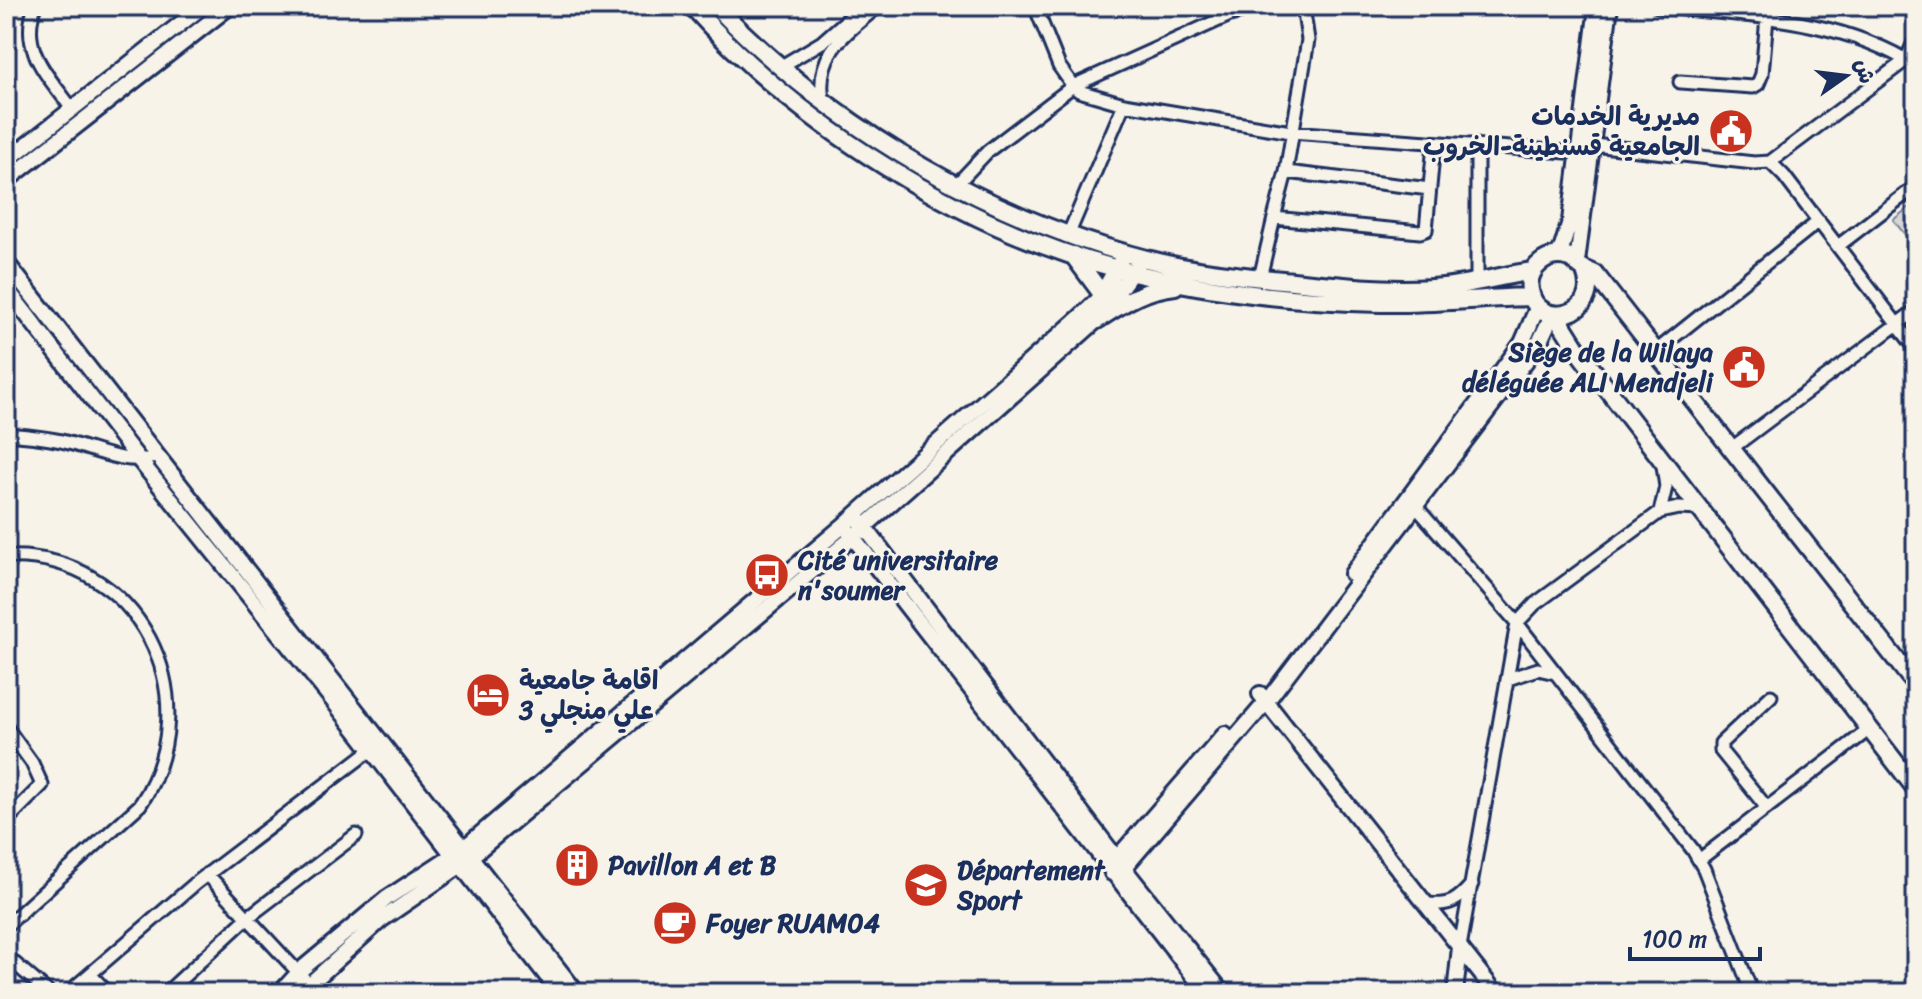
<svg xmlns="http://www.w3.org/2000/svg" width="1922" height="999" font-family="Sriracha,'Playpen Sans Arabic',sans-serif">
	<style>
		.green { fill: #d7d6d4; stroke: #798299; stroke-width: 2 }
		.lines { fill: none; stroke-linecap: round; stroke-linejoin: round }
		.minor-casing { stroke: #1b2f5e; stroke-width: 17 }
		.tertiary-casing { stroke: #1b2f5e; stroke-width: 20 }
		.secondary-casing { stroke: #1b2f5e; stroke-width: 20 }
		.primary-casing { stroke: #1b2f5e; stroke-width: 22 }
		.minor { stroke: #f7f3e8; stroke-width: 11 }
		.tertiary { stroke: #f7f3e8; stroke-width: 14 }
		.secondary { stroke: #f7f3e8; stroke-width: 14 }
		.primary { stroke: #f7f3e8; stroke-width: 16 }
		.labels { text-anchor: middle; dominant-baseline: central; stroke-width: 6; stroke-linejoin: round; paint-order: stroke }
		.poi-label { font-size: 26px; font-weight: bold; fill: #1b2f5e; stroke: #f7f3e8; text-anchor: start }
	</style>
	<rect width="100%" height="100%" fill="#f7f3e8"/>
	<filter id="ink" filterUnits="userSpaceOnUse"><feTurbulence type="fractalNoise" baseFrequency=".0125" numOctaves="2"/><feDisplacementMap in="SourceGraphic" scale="16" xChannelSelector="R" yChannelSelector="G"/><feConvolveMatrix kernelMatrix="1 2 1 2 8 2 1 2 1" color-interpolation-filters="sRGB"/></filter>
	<g filter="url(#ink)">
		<path class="green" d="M1916 202V238L1911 242 1893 220Z"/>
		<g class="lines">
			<g class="minor-casing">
				<path id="minor" d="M35 6C19 50 48 75 72 109
					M1035 6 1059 66 1073 86 1079 91 1124 104 1291 132 1580 153 1593 145 1754 163 1770 162 1784 176 1916 349
					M1303 6 1308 40 1286 172 1274 218 1420 232 1426 230 1434 144
					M1657 6C1744 16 1840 17 1916 66
					M780 67 822 42 863 6
					M1680 82 1753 87 1758 84 1762 74 1768 6
					M823 100C815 52 846 34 878 6
					M1477 145V283
					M1770 162 1906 60 1916 38
					M1286 172 1430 189
					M956 185 988 151 1073 86 1230 15 1263 6
					M1069 233 1124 104
					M1838 246 1916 186
					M1260 278 1274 218
					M1655 352 1819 221
					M6 434C27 436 49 437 69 443 98 451 126 465 156 457
					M1732 448 1916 310
					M1412 502 1517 623 1693 850 1704 869 1752 993
					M1660 512 1666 487 1663 466
					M6 557C139 551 211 698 140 805L6 926
					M1508 679 1538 669 1555 673
					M6 727 32 763 42 785 6 821
					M1767 808 1721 751V743L1771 696
					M1699 860 1871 728
					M207 874 309 984 310 992
					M1428 904C1449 906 1458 901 1472 884
					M1460 947 1517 623 1535 604 1660 512 1679 508 1699 509
					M6 956 49 993
					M90 974 108 993
					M68 993 196 883 376 746
					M166 993 247 918 356 835"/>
			</g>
			<g class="tertiary-casing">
				<path id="tertiary" d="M1260 694 1496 993
					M1455 993 1460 947"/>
			</g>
			<g class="secondary-casing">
				<path id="secondary" d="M6 161 203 6
					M6 181 230 6
					M1557 256 1562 247 1570 221 1597 6
					M6 262 577 993
					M1577 262 1610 6
					M6 288 140 461 335 703 560 993
					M860 521 1130 876 1223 993
					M849 532 1207 993
					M1352 574 1522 343 1538 306
					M1112 873 1124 868 1267 701 1538 345 1552 315
					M1112 873 1117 858 1225 734
					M280 993 302 969 387 898 465 847 844 525 1079 318 1098 300 1121 260
					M300 993 381 920 461 865 853 537 1097 320 1138 264"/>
			</g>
			<g class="primary-casing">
				<path id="primary" d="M692 6C799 126 962 228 1118 269 1202 291 1294 301 1381 303 1432 304 1481 298 1532 297
					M716 6C836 131 998 225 1167 264 1208 273 1251 277 1293 281 1339 286 1385 291 1432 288 1466 286 1499 276 1533 271
					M1073 255 1102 294
					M1584 269C1605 317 1536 332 1530 290 1526 268 1549 250 1570 258 1576 261 1578 266 1584 269 1587 271 1592 272 1595 274L1916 685
					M1556 315 1581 355 1916 789
					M1097 320C1125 302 1142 290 1175 286"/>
			</g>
			<use href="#minor" class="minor"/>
			<use href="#tertiary" class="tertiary"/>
			<use href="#secondary" class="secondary"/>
			<use href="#primary" class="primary"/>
		</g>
	</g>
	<defs>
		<g id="civic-disc" transform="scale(2.3)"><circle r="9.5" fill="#c8321e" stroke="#f7f3e8"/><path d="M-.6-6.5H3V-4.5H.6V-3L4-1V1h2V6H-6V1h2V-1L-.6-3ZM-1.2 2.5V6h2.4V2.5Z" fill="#fff"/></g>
		<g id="bus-disc" transform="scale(2.3)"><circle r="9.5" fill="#c8321e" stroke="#f7f3e8"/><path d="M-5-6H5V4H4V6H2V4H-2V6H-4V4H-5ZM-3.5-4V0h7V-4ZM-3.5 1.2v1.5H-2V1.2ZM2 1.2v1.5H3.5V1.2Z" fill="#fff"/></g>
		<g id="hotel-disc" transform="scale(2.3)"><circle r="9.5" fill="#c8321e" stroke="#f7f3e8"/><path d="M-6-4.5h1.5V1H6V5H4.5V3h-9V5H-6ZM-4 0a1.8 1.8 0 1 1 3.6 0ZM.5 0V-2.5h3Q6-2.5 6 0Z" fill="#fff"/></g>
		<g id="building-disc" transform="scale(2.3)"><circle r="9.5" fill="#c8321e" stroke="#f7f3e8"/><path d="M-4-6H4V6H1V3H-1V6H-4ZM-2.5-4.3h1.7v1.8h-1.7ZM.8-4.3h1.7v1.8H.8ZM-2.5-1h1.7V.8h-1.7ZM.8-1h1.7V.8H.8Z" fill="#fff"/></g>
		<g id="university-disc" transform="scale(2.3)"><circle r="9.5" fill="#c8321e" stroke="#f7f3e8"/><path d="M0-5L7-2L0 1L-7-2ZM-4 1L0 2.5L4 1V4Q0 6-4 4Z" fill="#fff"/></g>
		<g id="cafe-disc" transform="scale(2.3)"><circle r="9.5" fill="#c8321e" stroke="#f7f3e8"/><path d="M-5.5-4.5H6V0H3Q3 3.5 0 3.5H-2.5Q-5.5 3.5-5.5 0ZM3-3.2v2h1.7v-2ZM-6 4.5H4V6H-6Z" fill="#fff"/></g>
	</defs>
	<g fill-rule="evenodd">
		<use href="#civic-disc" x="1731" y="131"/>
		<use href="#civic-disc" x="1744" y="367"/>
		<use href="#bus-disc" x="767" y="575"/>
		<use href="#hotel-disc" x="488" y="695"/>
		<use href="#building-disc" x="577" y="865"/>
		<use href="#university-disc" x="926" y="885"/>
		<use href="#cafe-disc" x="675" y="923"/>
	</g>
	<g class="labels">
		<g class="poi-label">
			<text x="1700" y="116" text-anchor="end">مديرية الخدمات<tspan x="1700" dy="30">الجامعية قسنطينة-الخروب</tspan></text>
			<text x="1713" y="352" text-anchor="end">Siège de la Wilaya<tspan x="1713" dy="30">déléguée ALI Mendjeli</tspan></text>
			<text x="798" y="560">Cité universitaire<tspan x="798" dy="30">n'soumer</tspan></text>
			<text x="519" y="680">اقامة جامعية<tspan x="519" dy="30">علي منجلي 3</tspan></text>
			<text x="608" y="865">Pavillon A et B</text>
			<text x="957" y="870">Département<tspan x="957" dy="30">Sport</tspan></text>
			<text x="706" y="923">Foyer RUAM04</text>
		</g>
	</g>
	<rect width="1922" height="999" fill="none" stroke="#f7f3e8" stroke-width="32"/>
	<rect x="16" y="16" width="1890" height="967" fill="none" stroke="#1b2f5e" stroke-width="3" filter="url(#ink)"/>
	<g transform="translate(1846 76) rotate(76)" stroke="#f7f3e8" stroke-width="6" paint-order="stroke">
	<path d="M0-6L14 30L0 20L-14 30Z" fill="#1b2f5e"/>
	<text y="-12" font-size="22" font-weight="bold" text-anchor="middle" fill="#1b2f5e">ش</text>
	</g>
	<path d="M1630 947v12h130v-12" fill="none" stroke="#1b2f5e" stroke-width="4"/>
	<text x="1642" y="947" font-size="24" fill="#1b2f5e" stroke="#f7f3e8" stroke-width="6" paint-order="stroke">100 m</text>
</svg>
